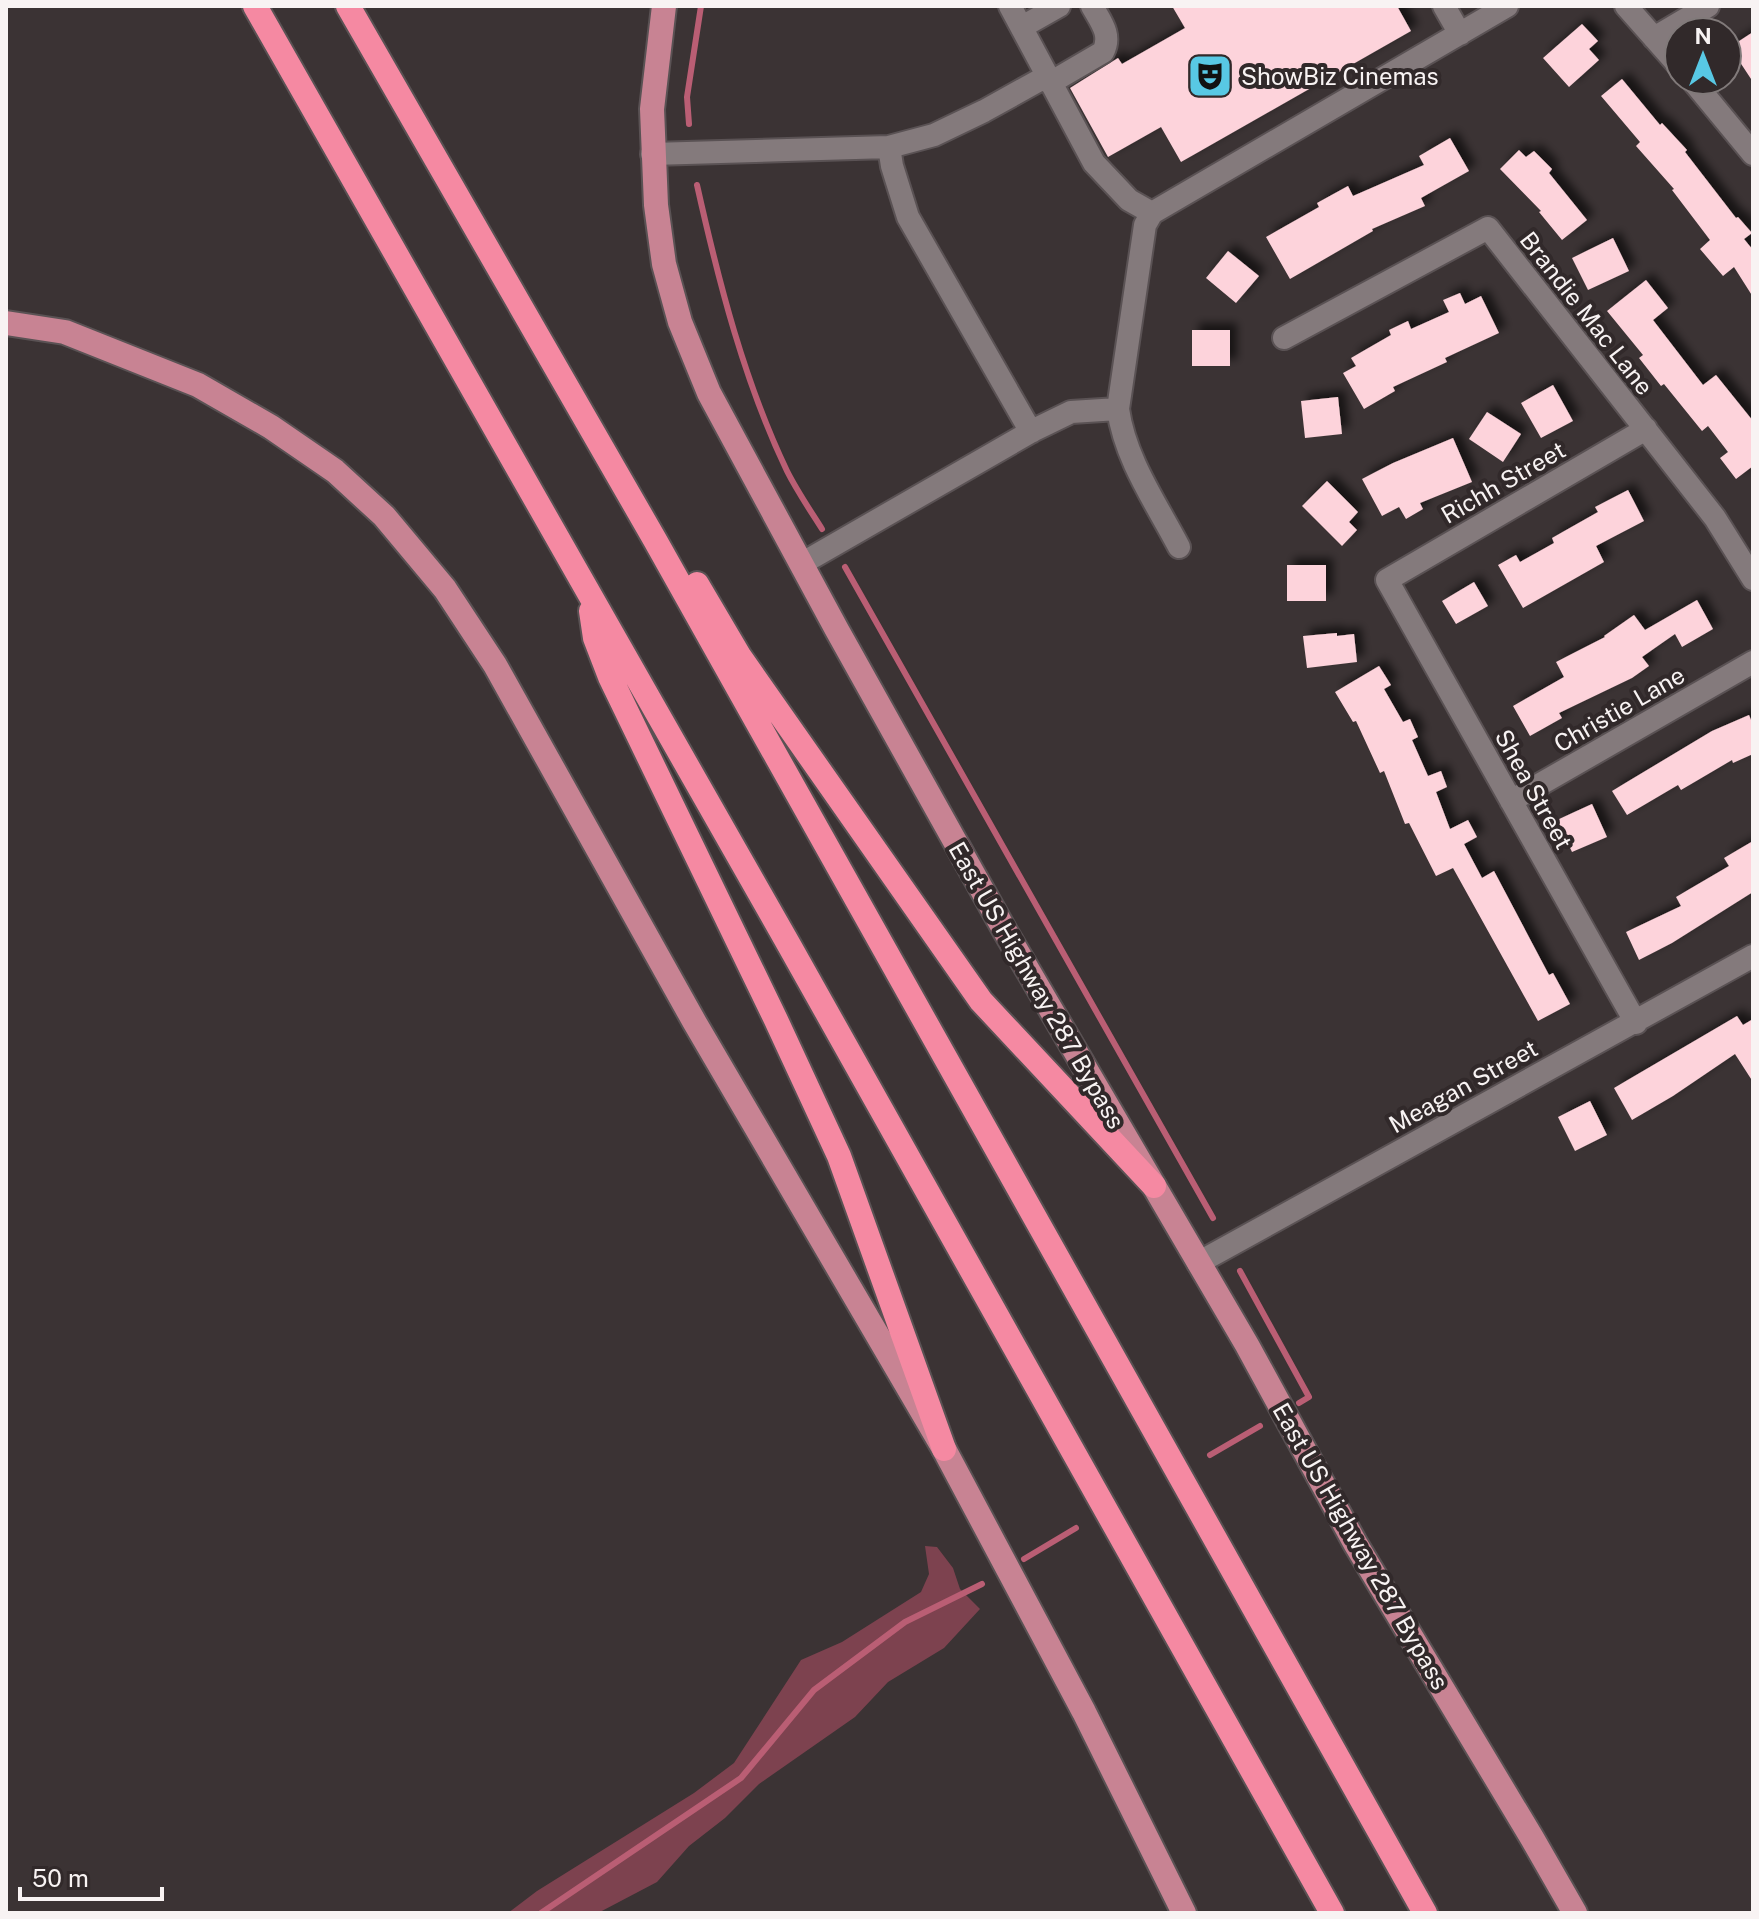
<svg xmlns="http://www.w3.org/2000/svg" width="1759" height="1919" font-family="'Public Sans',sans-serif">
	<style>
		.green { fill: #7d424f }
		.lines { fill: none; stroke-linecap: round; stroke-linejoin: round }
		.stream { stroke: #ba5e74; stroke-width: 6 }
		.building { fill: #fdd3db; filter: url(#shadow) }
		.minor-casing { stroke: #5a5254; stroke-width: 26 }
		.major-casing { stroke: #5a5254; stroke-width: 28 }
		.highway-casing { stroke: #5a5254; stroke-width: 28 }
		.minor { stroke: #847a7c; stroke-width: 22 }
		.major { stroke: #c88393; stroke-width: 24 }
		.highway { stroke: #f589a2; stroke-width: 24 }
		.labels { text-anchor: middle; dominant-baseline: central; stroke-width: 8; stroke-linejoin: round; paint-order: stroke }
		.poi-label { font-size: 24px; fill: #f8f3f3; stroke: #31292a; text-anchor: start }
		.street-label { font-size: 24px; fill: #f8f3f3; stroke: #31292a }
	</style>
	<defs>
		<filter id="shadow"><feDropShadow dx="7" dy="-7" stdDeviation="4" flood-color="#0009"/></filter>
	</defs>
	<rect width="100%" height="100%" fill="#3b3334"/>
	<path class="green" d="M925 1546 937 1547 953 1568 960 1589 980 1609 944 1648 888 1682 855 1717 759 1784 725 1818 689 1846 657 1882 598 1913H508L537 1891 694 1793 734 1763 801 1660 842 1642 921 1592 929 1574Z"/>
	<g class="lines">
		<path class="stream" d="M689 124 687 97 701 6
			M697 185C719 283 744 381 787 471 797 491 810 510 822 529
			M845 567 1213 1218
			M1240 1271 1309 1397 1299 1403
			M1210 1455 1260 1426
			M1024 1559 1076 1528
			M541 1913 741 1778 814 1690 905 1622 982 1584"/>
	</g>
	<path class="building" d="M1172 6H1397L1411 31 1181 162 1161 127 1108 157 1070 88 1118 58 1122 64 1185 28Z
		M1582 24 1598 41 1589 49 1599 60 1569 87 1543 58Z
		M1753 32V82L1730 47Z
		M1622 79 1660 125 1662 123 1687 150 1685 152 1736 218 1738 217 1752 233 1744 239 1753 250V297L1734 267 1723 276 1700 249 1710 240 1672 190 1674 189 1636 146 1640 142 1601 96Z
		M1450 138 1469 171 1421 198 1425 206 1372 229 1373 231 1290 279 1266 237 1319 207 1317 203 1348 186 1353 196 1424 165 1419 156Z
		M1519 150 1526 157 1534 151 1552 169 1549 173 1587 220 1562 240 1539 212 1541 211 1500 169Z
		M1613 238 1629 271 1588 290 1572 258Z
		M1228 251 1259 276 1236 303 1206 278Z
		M1646 280 1668 308 1653 320 1703 385 1716 375 1753 421V466L1736 479 1720 458 1728 452 1708 426 1702 431 1664 384 1661 386 1639 358 1643 355 1607 311Z
		M1460 293 1465 304 1481 296 1499 333 1445 358 1447 362 1393 387 1395 391 1364 409 1343 373 1356 366 1351 358 1391 335 1389 330 1408 321 1411 329 1449 312 1443 300Z
		M1192 330H1230V366H1192Z
		M1553 385 1573 421 1541 438 1521 403Z
		M1338 397 1342 434 1305 438 1301 401Z
		M1487 412 1521 434 1503 462 1469 439Z
		M1453 438 1472 482 1420 503 1423 509 1406 519 1399 507 1382 516 1362 479 1393 463Z
		M1327 481 1358 512 1349 522 1357 530 1342 546 1302 506Z
		M1628 490 1644 521 1596 546 1604 562 1523 608 1498 565 1516 555 1520 562 1554 543 1552 538 1598 512 1595 507Z
		M1287 565H1326V601H1287Z
		M1474 582 1488 606 1456 624 1442 601Z
		M1697 600 1713 629 1682 647 1675 634 1642 657 1649 666 1632 678 1559 713 1562 718 1530 736 1513 706 1564 677 1556 662 1605 637 1604 636 1634 615 1645 630Z
		M1337 633V636L1354 634 1357 662 1307 668 1303 636Z
		M1379 666 1391 685 1384 689 1403 722 1410 719 1418 737 1412 740 1428 776 1441 771 1447 787 1436 792 1450 829 1468 820 1477 837 1464 844 1482 878 1494 871 1549 975 1553 973 1570 1004 1538 1021 1453 868 1436 876 1409 823 1405 824 1384 771 1380 773 1356 721 1353 722 1335 692Z
		M1749 715 1753 725V754L1733 763 1732 760 1681 790 1678 785 1627 815 1612 791 1712 731Z
		M1592 804 1607 837 1572 852 1557 820Z
		M1753 841V892L1672 943 1639 960 1626 932 1681 906 1676 897 1729 866 1724 858Z
		M1737 1016 1743 1025 1753 1019V1082L1735 1054 1673 1096 1632 1120 1614 1088Z
		M1590 1101 1607 1135 1575 1151 1558 1117Z"/>
	<g class="lines">
		<g class="minor-casing">
			<path id="minor" d="M1010 6 1094 163 1129 200 1152 213
				M1444 6 1460 34
				M1626 6 1679 66
				M1022 27 1059 6
				M1654 38 1708 6
				M1692 80 1753 154
				M1050 83 1103 52C1112 35 1101 22 1092 6
				M889 147 892 166 908 217 1031 432
				M652 154 889 147 934 135 984 111 1047 76
				M1284 338 1488 228 1715 518 1753 579
				M1118 409C1125 459 1156 503 1179 547
				M801 564 1034 430 1071 412 1118 409 1145 225 1152 213 1507 6
				M1511 801 1753 662
				M1636 1023 1387 580 1646 429
				M1198 1263 1753 956"/>
		</g>
		<g class="major-casing">
			<path id="major" d="M664 6 652 109 656 205 664 264 680 322 709 393 837 630 1005 931 1247 1345 1355 1543 1532 1838 1575 1913
				M6 323 65 332 198 385 271 427 335 471 384 516 445 589 495 665 695 1023 944 1449 1084 1712 1184 1913"/>
		</g>
		<g class="highway-casing">
			<path id="highway" d="M255 6 789 945 1332 1913
				M348 6 655 540 1425 1913
				M697 584 740 657 981 1001 1154 1186
				M591 611 595 638 610 677 776 1020 839 1156 944 1449"/>
		</g>
		<use href="#minor" class="minor"/>
		<use href="#major" class="major"/>
		<use href="#highway" class="highway"/>
	</g>
	<defs>
		<g id="theatre-square" transform="scale(2.3)"><rect x="-9" y="-9" width="18" height="18" rx="4" fill="#58c8e4" stroke="#31292a"/><path d="M-5-5.5Q0-4 5-5.5V0Q5 5 0 6Q-5 5-5 0ZM-3.3-2.5H-1v1.5H-3.3ZM1-2.5H3.3v1.5H1ZM-2.8 1Q0 5.5 2.8 1Z" fill="#111"/></g>
	</defs>
	<g fill-rule="evenodd">
		<use href="#theatre-square" x="1210" y="76"/>
	</g>
	<g class="labels">
		<g class="poi-label">
			<text x="1241" y="76">ShowBiz Cinemas</text>
		</g>
		<g class="street-label">
			<text transform="translate(1587 313) rotate(52)">Brandie Mac Lane</text>
			<text transform="translate(1503 482) rotate(-30)">Richh Street</text>
			<text transform="translate(1619 709) rotate(-30)">Christie Lane</text>
			<text transform="translate(1534 789) rotate(61)">Shea Street</text>
			<text transform="translate(1037 985) rotate(60)">East US Highway 287 Bypass</text>
			<text transform="translate(1463 1086) rotate(-29)">Meagan Street</text>
			<text transform="translate(1361 1546) rotate(60)">East US Highway 287 Bypass</text>
		</g>
	</g>
	<rect width="1759" height="1919" fill="none" stroke="#f8f3f3" stroke-width="16"/>
	<g transform="translate(1703 56)"><circle r="38" fill="#31292a" stroke="#817a7a" stroke-width="2"/>
	<path d="M0-6L14 30L0 20L-14 30Z" fill="#58c8e4"/>
	<text y="-12" font-size="22" font-weight="bold" text-anchor="middle" fill="#f8f3f3">N</text>
	</g>
	<path d="M20 1887v12h142v-12" fill="none" stroke="#f8f3f3" stroke-width="4"/>
	<text x="32" y="1887" font-size="24" fill="#f8f3f3" stroke="#31292a" stroke-width="6" paint-order="stroke">50 m</text>
</svg>
